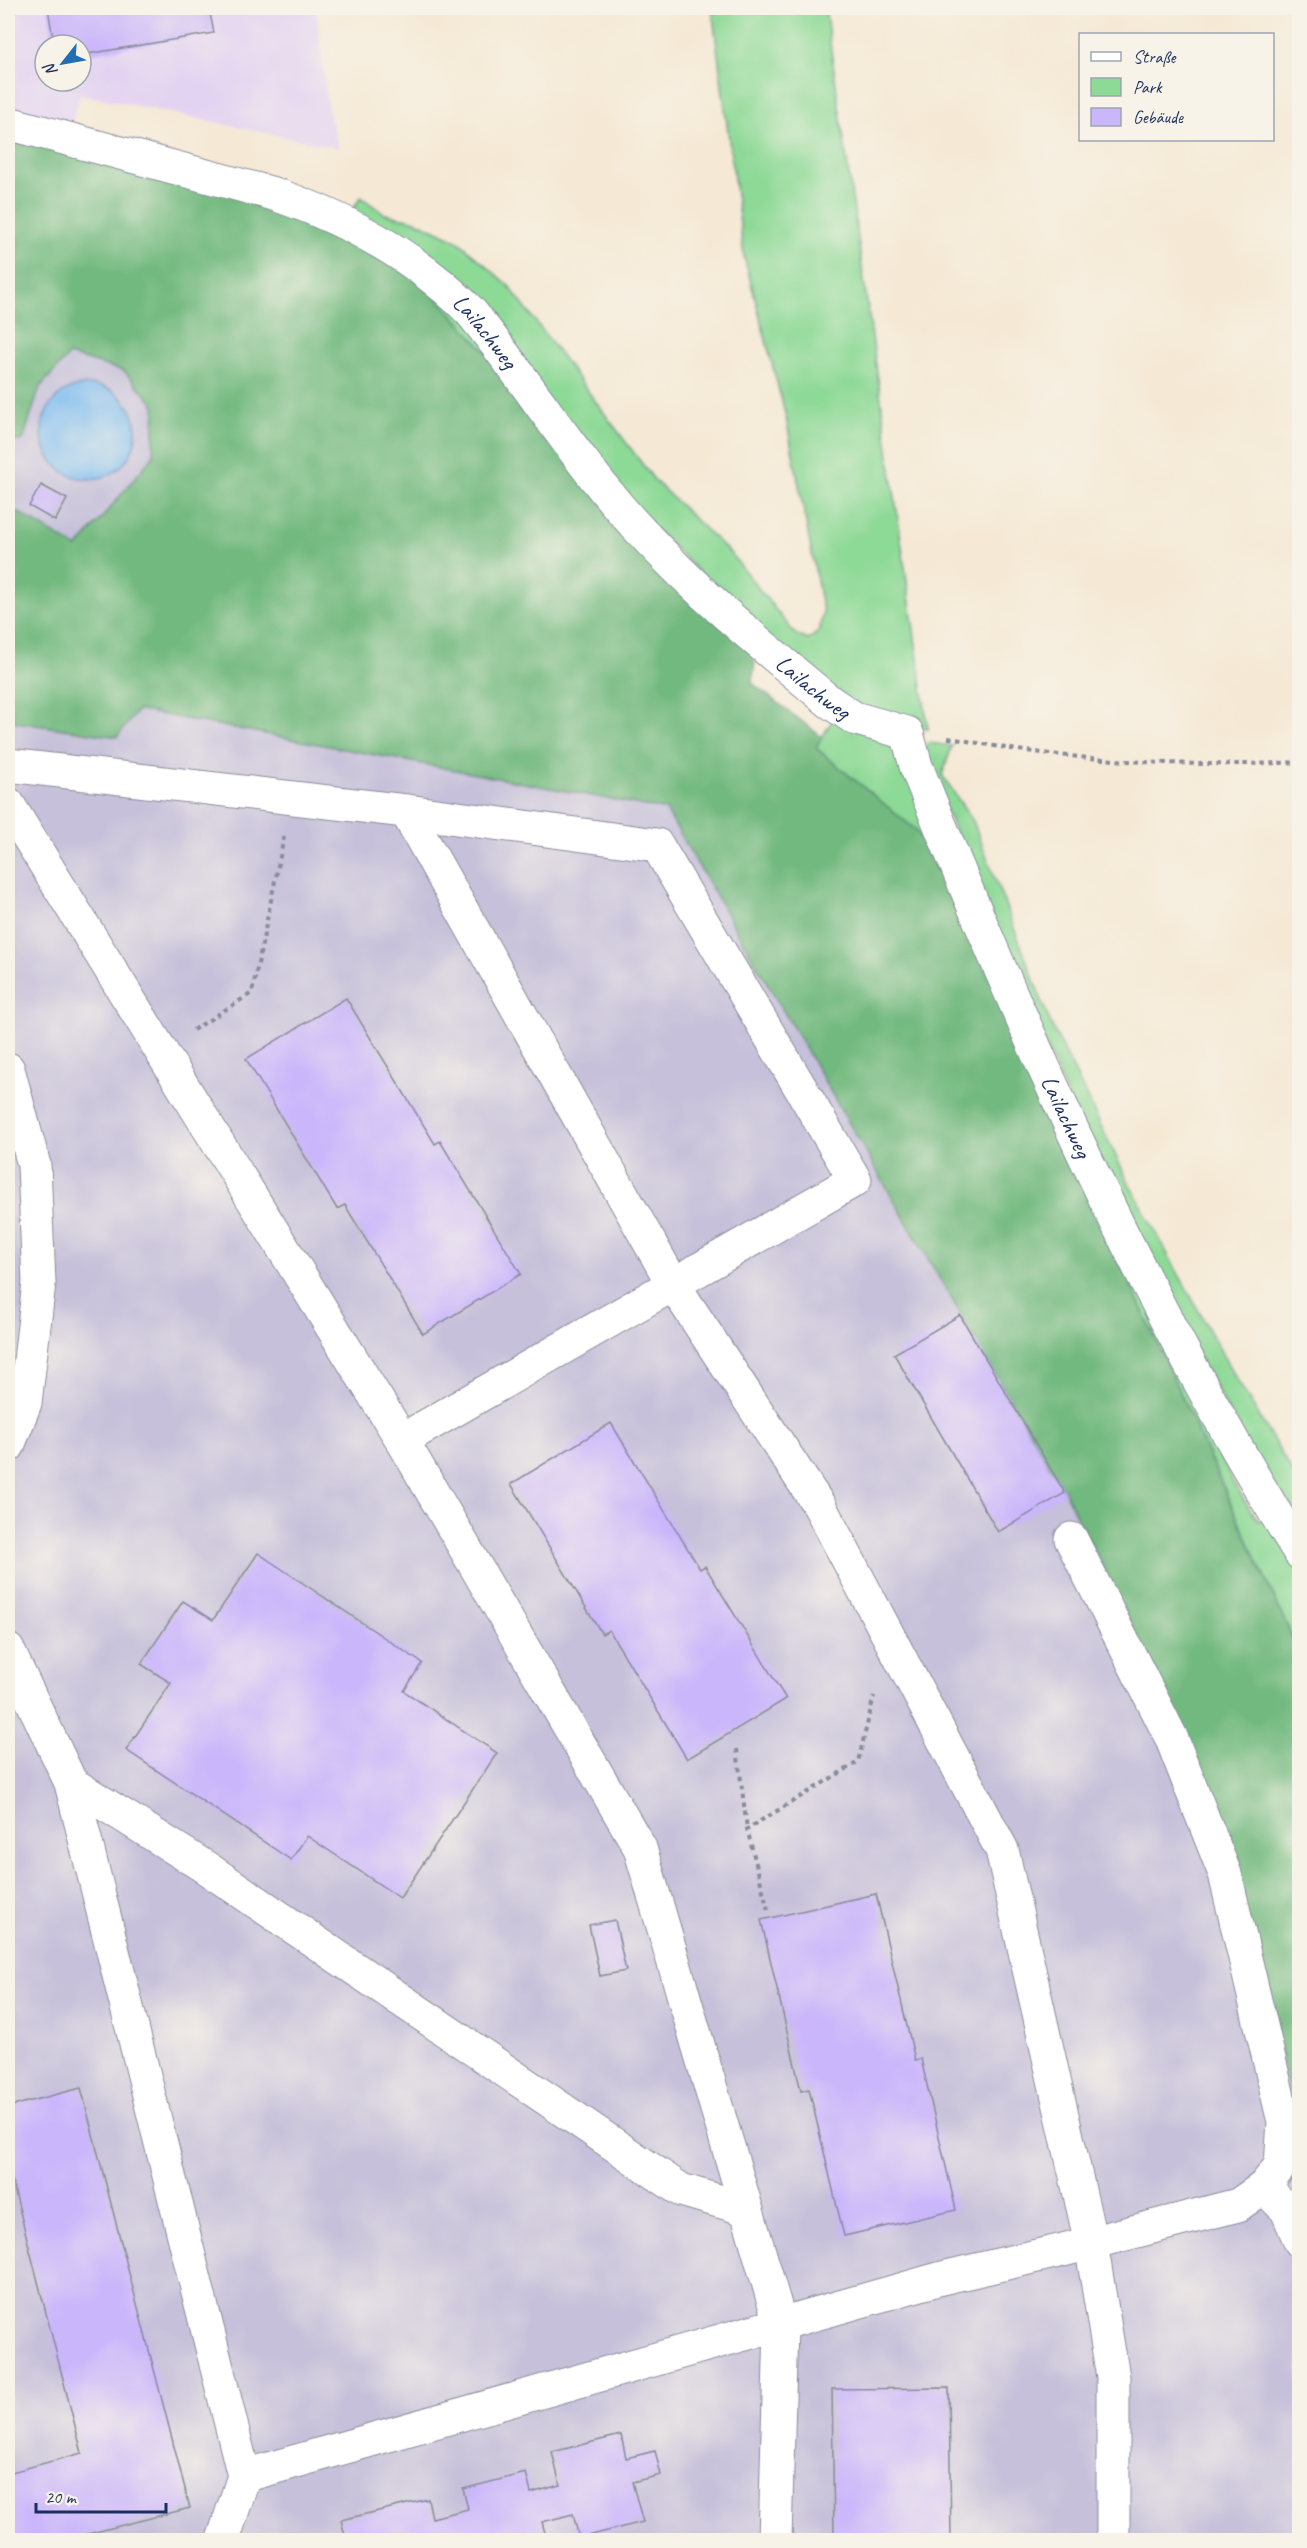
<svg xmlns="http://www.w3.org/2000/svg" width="1307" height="2548" font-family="Caveat,sans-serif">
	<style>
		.built { fill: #e3d3f2; fill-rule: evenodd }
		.industrial { fill: #c6c0da }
		.green { fill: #8dd996; stroke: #54847a; stroke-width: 1.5 }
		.forest { fill: #72b97f; stroke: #46746e; stroke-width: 1.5 }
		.water { fill: #7ebcf1; stroke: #4c76a8; stroke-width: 1.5 }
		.building { fill: #cab6fb }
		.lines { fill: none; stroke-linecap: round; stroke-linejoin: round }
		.minor-casing { stroke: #888c9a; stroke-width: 35 }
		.path { stroke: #888c9a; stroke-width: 4; stroke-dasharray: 4.5 4.5; stroke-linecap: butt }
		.minor { stroke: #fff; stroke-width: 33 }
		.labels { text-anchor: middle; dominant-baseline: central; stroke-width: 6; stroke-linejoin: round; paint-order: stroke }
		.street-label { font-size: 24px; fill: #1b2f5e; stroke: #f7f3e8 }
	</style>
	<rect width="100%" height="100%" fill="#f7f3e8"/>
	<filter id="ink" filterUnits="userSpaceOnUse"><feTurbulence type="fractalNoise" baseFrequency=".0167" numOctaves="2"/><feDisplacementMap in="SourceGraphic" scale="12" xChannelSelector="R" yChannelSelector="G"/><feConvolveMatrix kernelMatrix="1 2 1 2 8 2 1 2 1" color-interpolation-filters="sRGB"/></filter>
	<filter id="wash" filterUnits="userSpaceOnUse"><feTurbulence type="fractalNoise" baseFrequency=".008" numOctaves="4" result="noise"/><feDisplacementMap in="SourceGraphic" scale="24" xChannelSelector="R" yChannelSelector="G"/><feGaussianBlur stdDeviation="1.35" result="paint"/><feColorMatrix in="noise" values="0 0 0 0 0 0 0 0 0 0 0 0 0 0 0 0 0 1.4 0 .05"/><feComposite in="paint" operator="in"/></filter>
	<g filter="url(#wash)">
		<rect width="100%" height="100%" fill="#f5e9d5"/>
		<path class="built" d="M8 8H316L328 109 339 148 80 94 70 130 8 113ZM45 45H81V81H45Z"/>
		<path class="industrial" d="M8 223 551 572 1207 1453 1299 1652V2540H8Z"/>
		<path class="green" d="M712 8H825L928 729 873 720 767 641 347 217 361 197 385 214 416 221 458 241 509 286 655 481 731 554 795 634 808 640 819 631 823 612 786 417 744 256Z
			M834 718 892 747 911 772 1202 1414C1216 1453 1233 1487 1259 1521L1266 1515 1299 1567V1652L956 905 861 786 815 748Z
			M929 743 952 746 942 775 973 821 1050 1022 1131 1187 1230 1368 1299 1483V1542L1101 1175 921 751Z"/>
		<path class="forest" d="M8 134 307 213 419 277 756 655 752 683 822 737 816 748 916 830 956 905 1299 1652V2138L1259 1956 1185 1731 1065 1493 666 810 138 710 117 737 16 722 8 718V506L77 548 153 456 155 405 124 371 69 355 40 387 23 440 8 442Z"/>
		<path class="water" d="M42 432a47 47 0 1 1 94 0a47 47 0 1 1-94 0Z"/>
		<g id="blocks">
			<path class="building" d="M48 8H209L214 33 81 55V45H54Z
				M41 485 67 499 55 521 29 506Z
				M346 998 435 1144 440 1141 521 1274 423 1334 345 1205 337 1209 246 1059Z
				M960 1315 1065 1493 998 1532 894 1354Z
				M611 1423 700 1569 705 1566 786 1699 687 1759 609 1630 602 1634 511 1484Z
				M258 1553 422 1663 404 1691 497 1753 400 1898 307 1836 291 1860 126 1750 171 1683 141 1664 183 1601 213 1620Z
				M876 1894 915 2060 921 2059 956 2210 844 2236 809 2089 801 2091 761 1920Z
				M615 1920 626 1971 600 1976 589 1925Z
				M81 2088 190 2508 64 2540H8V2473L82 2453 8 2165V2107Z
				M949 2388 951 2540H834L832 2389Z
				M621 2435 626 2458 655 2451 661 2475 632 2482 643 2522 579 2538 573 2514 542 2522 547 2540H346L341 2520 428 2499 432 2518 468 2509 463 2489 526 2473 531 2493 560 2485 552 2452Z"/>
		</g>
	</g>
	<g filter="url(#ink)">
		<use href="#blocks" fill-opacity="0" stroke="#888c9a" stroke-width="1.5"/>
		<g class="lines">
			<g class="minor-casing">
				<g id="minor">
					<path id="s1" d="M8 123 274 194C348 219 414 255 470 311 522 374 566 445 619 507 682 580 756 641 830 702L854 718 907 733 916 766C1025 1037 1144 1305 1300 1553"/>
					<path d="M8 765 406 811 657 845 855 1180 402 1440"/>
					<path d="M8 804 402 1440 640 1848 781 2326 775 2540"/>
					<path d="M406 811 673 1284 820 1507 1002 1850 1091 2243 1113 2377V2540"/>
					<path d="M8 1069 34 1165 39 1283 25 1403 8 1446"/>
					<path d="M1071 1539 1171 1737 1225 1874 1284 2122 1281 2165 1264 2187 1287 2210 1300 2241"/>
					<path d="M8 1650 71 1783 205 1867 681 2190 746 2209"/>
					<path d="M71 1783 244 2476"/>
					<path d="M223 2540 244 2476 942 2278 1063 2250 1238 2205 1264 2187"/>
				</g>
			</g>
			<path class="path" d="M948 738C977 742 1005 749 1034 752 1122 763 1211 767 1300 762
				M193 1030 252 993 284 837
				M737 1749 747 1829
				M768 1910 747 1829 858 1762 874 1696"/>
			<use href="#minor" class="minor"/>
		</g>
	</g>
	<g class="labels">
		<g class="street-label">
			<text stroke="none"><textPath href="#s1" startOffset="531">Lailachweg</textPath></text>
			<text stroke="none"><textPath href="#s1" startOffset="1017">Lailachweg</textPath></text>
			<text stroke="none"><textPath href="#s1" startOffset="1539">Lailachweg</textPath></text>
		</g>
	</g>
	<rect width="1307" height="2548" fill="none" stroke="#f7f3e8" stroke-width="30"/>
	<rect x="1079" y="33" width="195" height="108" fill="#f7f3e8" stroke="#9fa5b1" stroke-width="1.5"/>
	<rect x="1091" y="52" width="30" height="9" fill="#ffffff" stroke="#9fa5b1" stroke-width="1.5"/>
	<text x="1133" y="63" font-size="18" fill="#1b2f5e">Straße</text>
	<rect x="1091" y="78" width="30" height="18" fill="#8dd996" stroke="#9fa5b1" stroke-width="1.5"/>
	<text x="1133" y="93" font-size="18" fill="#1b2f5e">Park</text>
	<rect x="1091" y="108" width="30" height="18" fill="#cab6fb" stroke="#9fa5b1" stroke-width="1.5"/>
	<text x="1133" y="123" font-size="18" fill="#1b2f5e">Gebäude</text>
	<g transform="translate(63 63) rotate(239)"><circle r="28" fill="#f7f3e8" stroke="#9fa5b1" stroke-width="1.5"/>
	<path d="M0-4.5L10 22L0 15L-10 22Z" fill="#1f6fb2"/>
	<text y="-9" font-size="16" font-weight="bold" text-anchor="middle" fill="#1b2f5e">N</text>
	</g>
	<path d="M36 2503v9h130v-9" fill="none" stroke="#1b2f5e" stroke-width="3"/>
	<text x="45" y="2503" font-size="18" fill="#1b2f5e" stroke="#f7f3e8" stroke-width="4.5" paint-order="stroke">20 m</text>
</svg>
